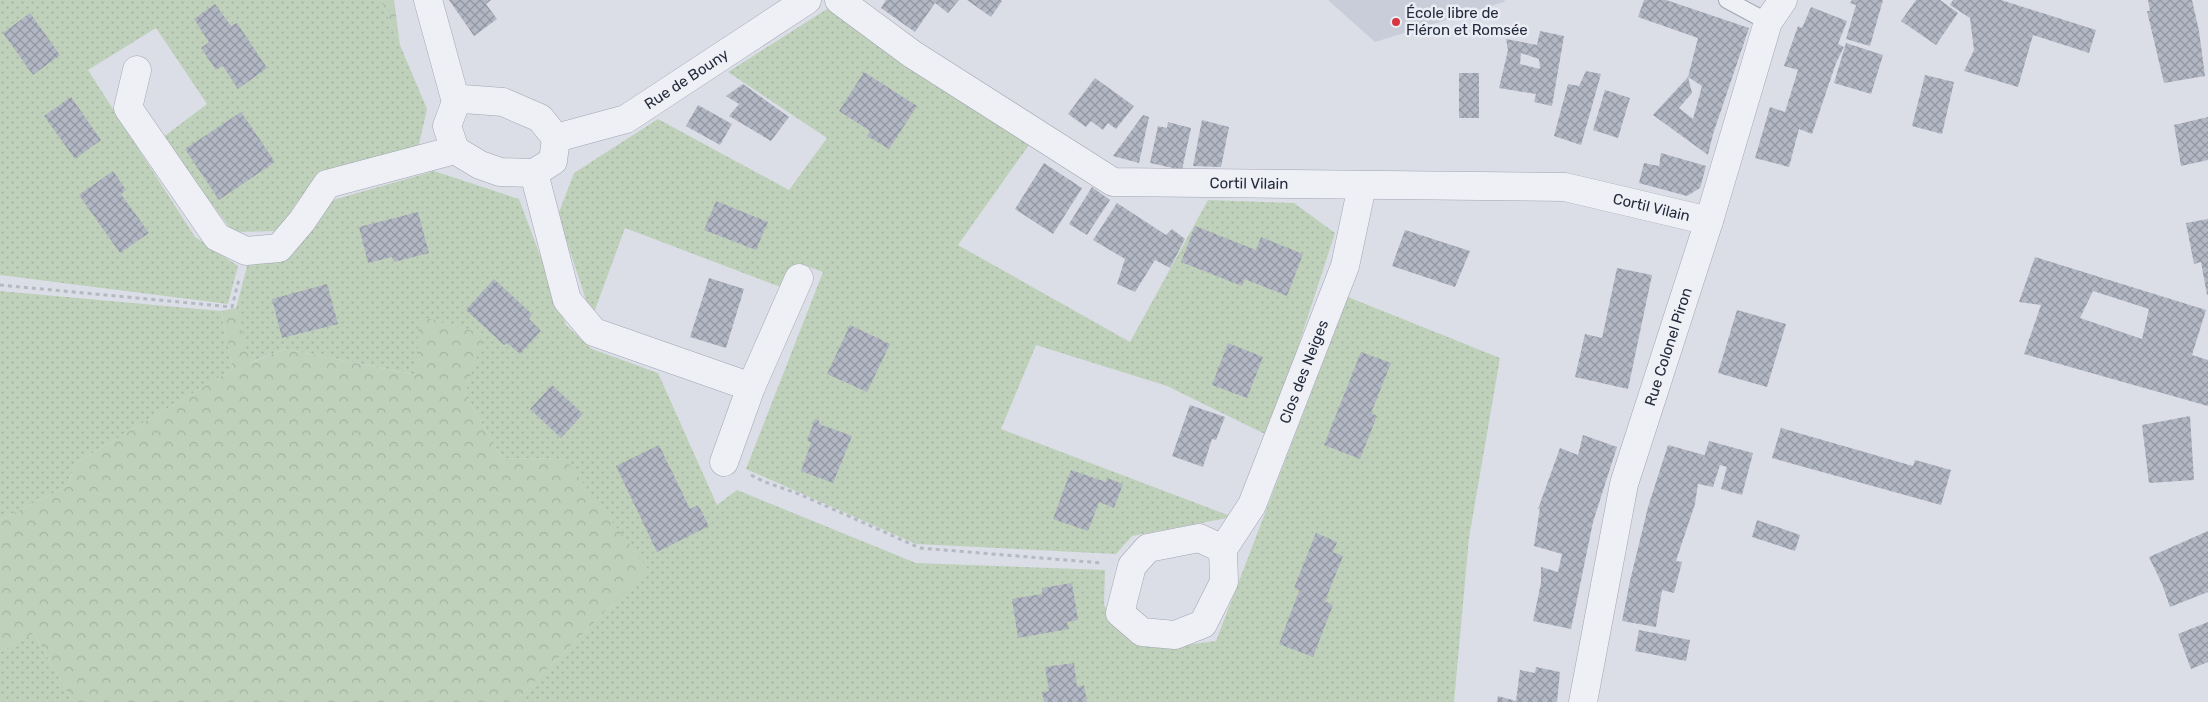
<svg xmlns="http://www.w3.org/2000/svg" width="2208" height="702" font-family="Rubik,sans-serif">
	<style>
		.built { fill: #c9cdd9 }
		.grass { fill: url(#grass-dots) }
		.forest { fill: url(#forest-crowns) }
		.building { fill: url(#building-cross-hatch); fill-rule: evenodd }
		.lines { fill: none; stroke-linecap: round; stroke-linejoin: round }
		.service-casing { stroke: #a0a5b1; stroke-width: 18 }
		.minor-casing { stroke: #a0a5b1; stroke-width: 29 }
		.tertiary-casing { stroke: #a0a5b1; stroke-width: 29 }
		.path { stroke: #b5b9c1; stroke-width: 3; stroke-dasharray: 4 4; stroke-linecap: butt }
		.service { stroke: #eef0f5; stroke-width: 16 }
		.minor { stroke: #eef0f5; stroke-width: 28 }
		.tertiary { stroke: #eef0f5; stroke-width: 28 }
		.poi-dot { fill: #d63541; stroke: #eaeef4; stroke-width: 2 }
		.labels { text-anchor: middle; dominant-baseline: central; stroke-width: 5; stroke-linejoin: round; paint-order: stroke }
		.poi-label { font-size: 15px; fill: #242b3d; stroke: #eaeef4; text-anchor: start }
		.street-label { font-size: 15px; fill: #242b3d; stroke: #eaeef4 }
	</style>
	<defs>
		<pattern id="grass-dots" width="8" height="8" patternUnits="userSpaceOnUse" patternTransform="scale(1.25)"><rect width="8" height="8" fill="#bfd1bb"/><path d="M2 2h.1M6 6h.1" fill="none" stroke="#a4b4a2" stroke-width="1.8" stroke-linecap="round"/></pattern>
		<pattern id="forest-crowns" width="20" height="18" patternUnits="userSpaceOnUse" patternTransform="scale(1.25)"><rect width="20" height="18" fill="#bfd1bb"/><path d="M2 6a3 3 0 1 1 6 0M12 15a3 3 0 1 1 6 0" fill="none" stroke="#a4b4a2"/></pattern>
		<pattern id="building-cross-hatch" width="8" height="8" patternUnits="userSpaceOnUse" patternTransform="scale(1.25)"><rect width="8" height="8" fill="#b2b7c4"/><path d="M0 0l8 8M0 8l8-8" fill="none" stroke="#9195a0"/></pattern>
	</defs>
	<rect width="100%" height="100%" fill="#dbdee7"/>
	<path class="built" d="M1328 0H1505L1504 2 1375 42Z"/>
	<path class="grass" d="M0 0H381L427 109 418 149 335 167 297 202 279 231 233 232 162 138 207 104 156 28 88 70 195 237 238 266 228 304 0 275Z
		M827 9 1031 142 958 245 1130 342 1208 200 1294 203 1335 233 1269 436 1167 386 1036 345 1001 429 1233 517 1132 536 1116 554 916 544 746 469 823 272 798 263 791 291 625 228 592 318 558 215 574 173 658 119 789 190 827 138 728 72Z
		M434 171 519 199 566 325 592 349 658 373 717 505 737 490 916 563 1105 570 1104 605 1132 643 1169 647 1216 641 1348 297 1500 358 1469 538 1454 702H514L616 601 565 459 502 458 465 394 483 334 417 375 285 349 249 363 236 308 248 263 285 260 333 200Z
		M0 291 221 311 233 369 76 463 67 486 0 520Z
		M34 633 73 702H0V652Z"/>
	<path class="forest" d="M381 0H394L400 45Z
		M236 308 250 363 285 349 416 375 419 316 484 334 465 394 502 458 565 459 648 569 514 702H73L34 633 0 652V520L67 486 76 463 233 369 221 311Z"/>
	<path class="building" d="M449 0H491L486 4 497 19 474 36Z
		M886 0H959L948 13 935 3 915 32 881 8Z
		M967 0H1000L1002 1 991 17Z
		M1644 0H1666L1749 28 1713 134 1708 155 1653 115 1688 77 1692 93 1679 108 1693 119 1702 86 1688 77 1698 38 1638 17Z
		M1852 0H1883L1870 46 1846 39 1856 5 1850 3Z
		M1916 0H1940L1958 13 1936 45 1901 21Z
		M1953 0H2001L2096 30 2089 53 2033 35 2018 87 1964 71 1974 50 1970 18 1950 5Z
		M2148 0H2192L2199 31 2205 76 2164 83 2147 11H2150Z
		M215 4 231 26 237 23 267 68 238 89 223 66 216 70 201 48 209 42 194 19Z
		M1811 7 1847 21 1838 44 1844 47 1836 63 1812 134 1799 129 1789 167 1755 158 1770 107 1785 112 1798 70 1784 66 1798 26 1802 28Z
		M30 13 60 55 33 75 3 33Z
		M1540 31 1564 36 1552 106 1534 102 1536 94 1499 88 1508 50 1506 39 1537 45ZM1521 53 1539 59 1540 69 1520 64Z
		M1846 43 1883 55 1871 94 1834 83Z
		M1586 71 1601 74 1581 145 1554 136 1568 84 1579 86Z
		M864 72 917 106 889 149 867 136 870 131 839 111Z
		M1459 73H1479V118H1459Z
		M1925 75 1954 82 1942 134 1912 126Z
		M1095 78 1134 106 1116 129 1108 123 1103 130 1091 121 1086 127 1068 114Z
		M743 84 789 117 771 141 729 116 739 104 726 96Z
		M1605 90 1630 98 1618 138 1593 130Z
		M71 97 101 140 75 159 44 116Z
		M698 105 732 124 720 145 686 126Z
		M241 112 275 162 219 200 185 149Z
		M1143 115 1149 117 1139 163 1113 156Z
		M2208 117V160L2181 166 2174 125Z
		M1202 120 1229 127 1221 167 1193 166Z
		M1168 122 1191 128 1182 170 1150 163 1158 126 1167 128Z
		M1661 153 1706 166 1700 188 1687 196 1639 183 1644 163 1659 166Z
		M1044 163 1082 188 1053 234 1015 209Z
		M113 171 126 190 121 194 149 233 120 253 79 195Z
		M1092 187 1110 200 1087 235 1069 224Z
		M716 201 768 222 756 250 704 230Z
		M1117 203 1166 235 1172 229 1185 239 1170 268 1155 260 1135 292 1117 284 1125 259 1093 240Z
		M418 212 429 253 394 262 392 257 368 263 359 227Z
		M2208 219V295H2207L2201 262 2194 264 2186 223Z
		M1195 226 1256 250 1261 237 1303 254 1287 296 1245 279 1242 286 1181 262Z
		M1405 230 1470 251 1455 287 1392 266Z
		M2035 257 2206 310 2192 355 2208 360V406L2024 354 2041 305 2019 302ZM2093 291 2149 309 2142 339 2080 318Z
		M1617 268 1652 275 1628 389 1575 377 1585 334 1602 338Z
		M709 278 744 289 726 348 690 337Z
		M494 279 532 314 529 319 541 331 520 354 507 343 504 345 466 310Z
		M327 284 338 324 282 338 272 299Z
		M1737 310 1786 324 1767 387 1718 373Z
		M850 325 890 344 867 392 827 374Z
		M1228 343 1263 357 1247 398 1212 385Z
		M1361 352 1391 363 1371 413 1377 416 1360 459 1324 445Z
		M552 385 583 414 561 438 530 409Z
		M1190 405 1225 417 1216 440 1212 439 1203 467 1172 456Z
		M2190 416 2194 480 2149 483 2142 425Z
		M815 419 819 420V424L852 436 833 483 801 471 811 443 807 440Z
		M1781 428 1913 466 1915 460 1951 470 1941 505 1772 458Z
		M1583 435 1617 447 1593 522 1571 629 1533 621 1541 583V567L1558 572 1562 554 1534 546 1540 508 1538 509 1560 448 1578 455Z
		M1709 441 1753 453 1742 495 1721 489 1727 467 1720 465 1713 487 1698 484 1695 504 1676 561 1682 562 1674 593 1662 590 1656 627 1622 621 1630 581 1648 507 1668 445 1704 455 1703 460Z
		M659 445 690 509 698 505 709 526 657 552 616 466Z
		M1071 470 1106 482 1107 478 1123 484 1114 508 1099 502 1088 531 1053 519Z
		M1757 520 1800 535 1795 551 1752 537Z
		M2208 531V592L2170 607 2162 584 2149 557Z
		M1316 533 1337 542 1333 552 1343 556 1325 601 1333 605 1313 657 1279 644 1299 591 1305 593 1294 588Z
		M1072 583 1078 620 1067 622 1069 629 1018 638 1012 599 1042 594V588Z
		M2208 622V662L2191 669 2178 634Z
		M1639 630 1690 640 1686 661 1635 651Z
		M1074 663 1077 687 1084 685 1087 702H1044L1042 692 1049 691 1045 667Z
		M1536 667 1560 672 1557 702H1497L1498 696 1516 701 1520 670 1535 673Z"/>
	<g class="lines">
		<g class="service-casing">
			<path id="service" d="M1727 0 1768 22"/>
		</g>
		<g class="minor-casing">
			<g id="minor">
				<path id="s1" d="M839 0 912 54 1113 182 1565 187 1709 221"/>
				<path d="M137 70 128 108 217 237 246 251 279 248 302 221 327 184 455 150"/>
				<path d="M534 173 567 300 594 332 751 387 799 278"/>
				<path d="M724 462 751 387"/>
				<path id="s2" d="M1223 549 1199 538 1148 548 1132 566 1120 613 1142 632 1175 635 1203 624 1224 582 1223 549 1252 505 1345 266 1362 186"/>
				<path id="s3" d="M1583 702 1624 484 1709 221 1768 22 1783 0"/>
			</g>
		</g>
		<g class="tertiary-casing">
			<g id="tertiary">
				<path d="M428 0 456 102 447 126 455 150 480 165 500 172 534 173 553 161 556 138 540 118 503 102 463 99 456 102"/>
				<path id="s4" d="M556 138 626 119 807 0"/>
			</g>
		</g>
		<path class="path" d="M0 285 232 307 239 279
			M751 475 765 482 799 494 920 548 1102 563"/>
		<use href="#service" class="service"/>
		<use href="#minor" class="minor"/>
		<use href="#tertiary" class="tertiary"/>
	</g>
	<circle class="poi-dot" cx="1396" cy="22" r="5"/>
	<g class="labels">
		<g class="poi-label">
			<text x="1406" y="13">École libre de<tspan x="1406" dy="17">Fléron et Romsée</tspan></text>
		</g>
		<g class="street-label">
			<text stroke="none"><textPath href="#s4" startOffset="145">Rue de Bouny</textPath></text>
			<text stroke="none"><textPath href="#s1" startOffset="465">Cortil Vilain</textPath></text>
			<text stroke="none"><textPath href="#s1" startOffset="870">Cortil Vilain</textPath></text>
			<text stroke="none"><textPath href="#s3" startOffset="366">Rue Colonel Piron</textPath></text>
			<text stroke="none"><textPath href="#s2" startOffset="519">Clos des Neiges</textPath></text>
		</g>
	</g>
</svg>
